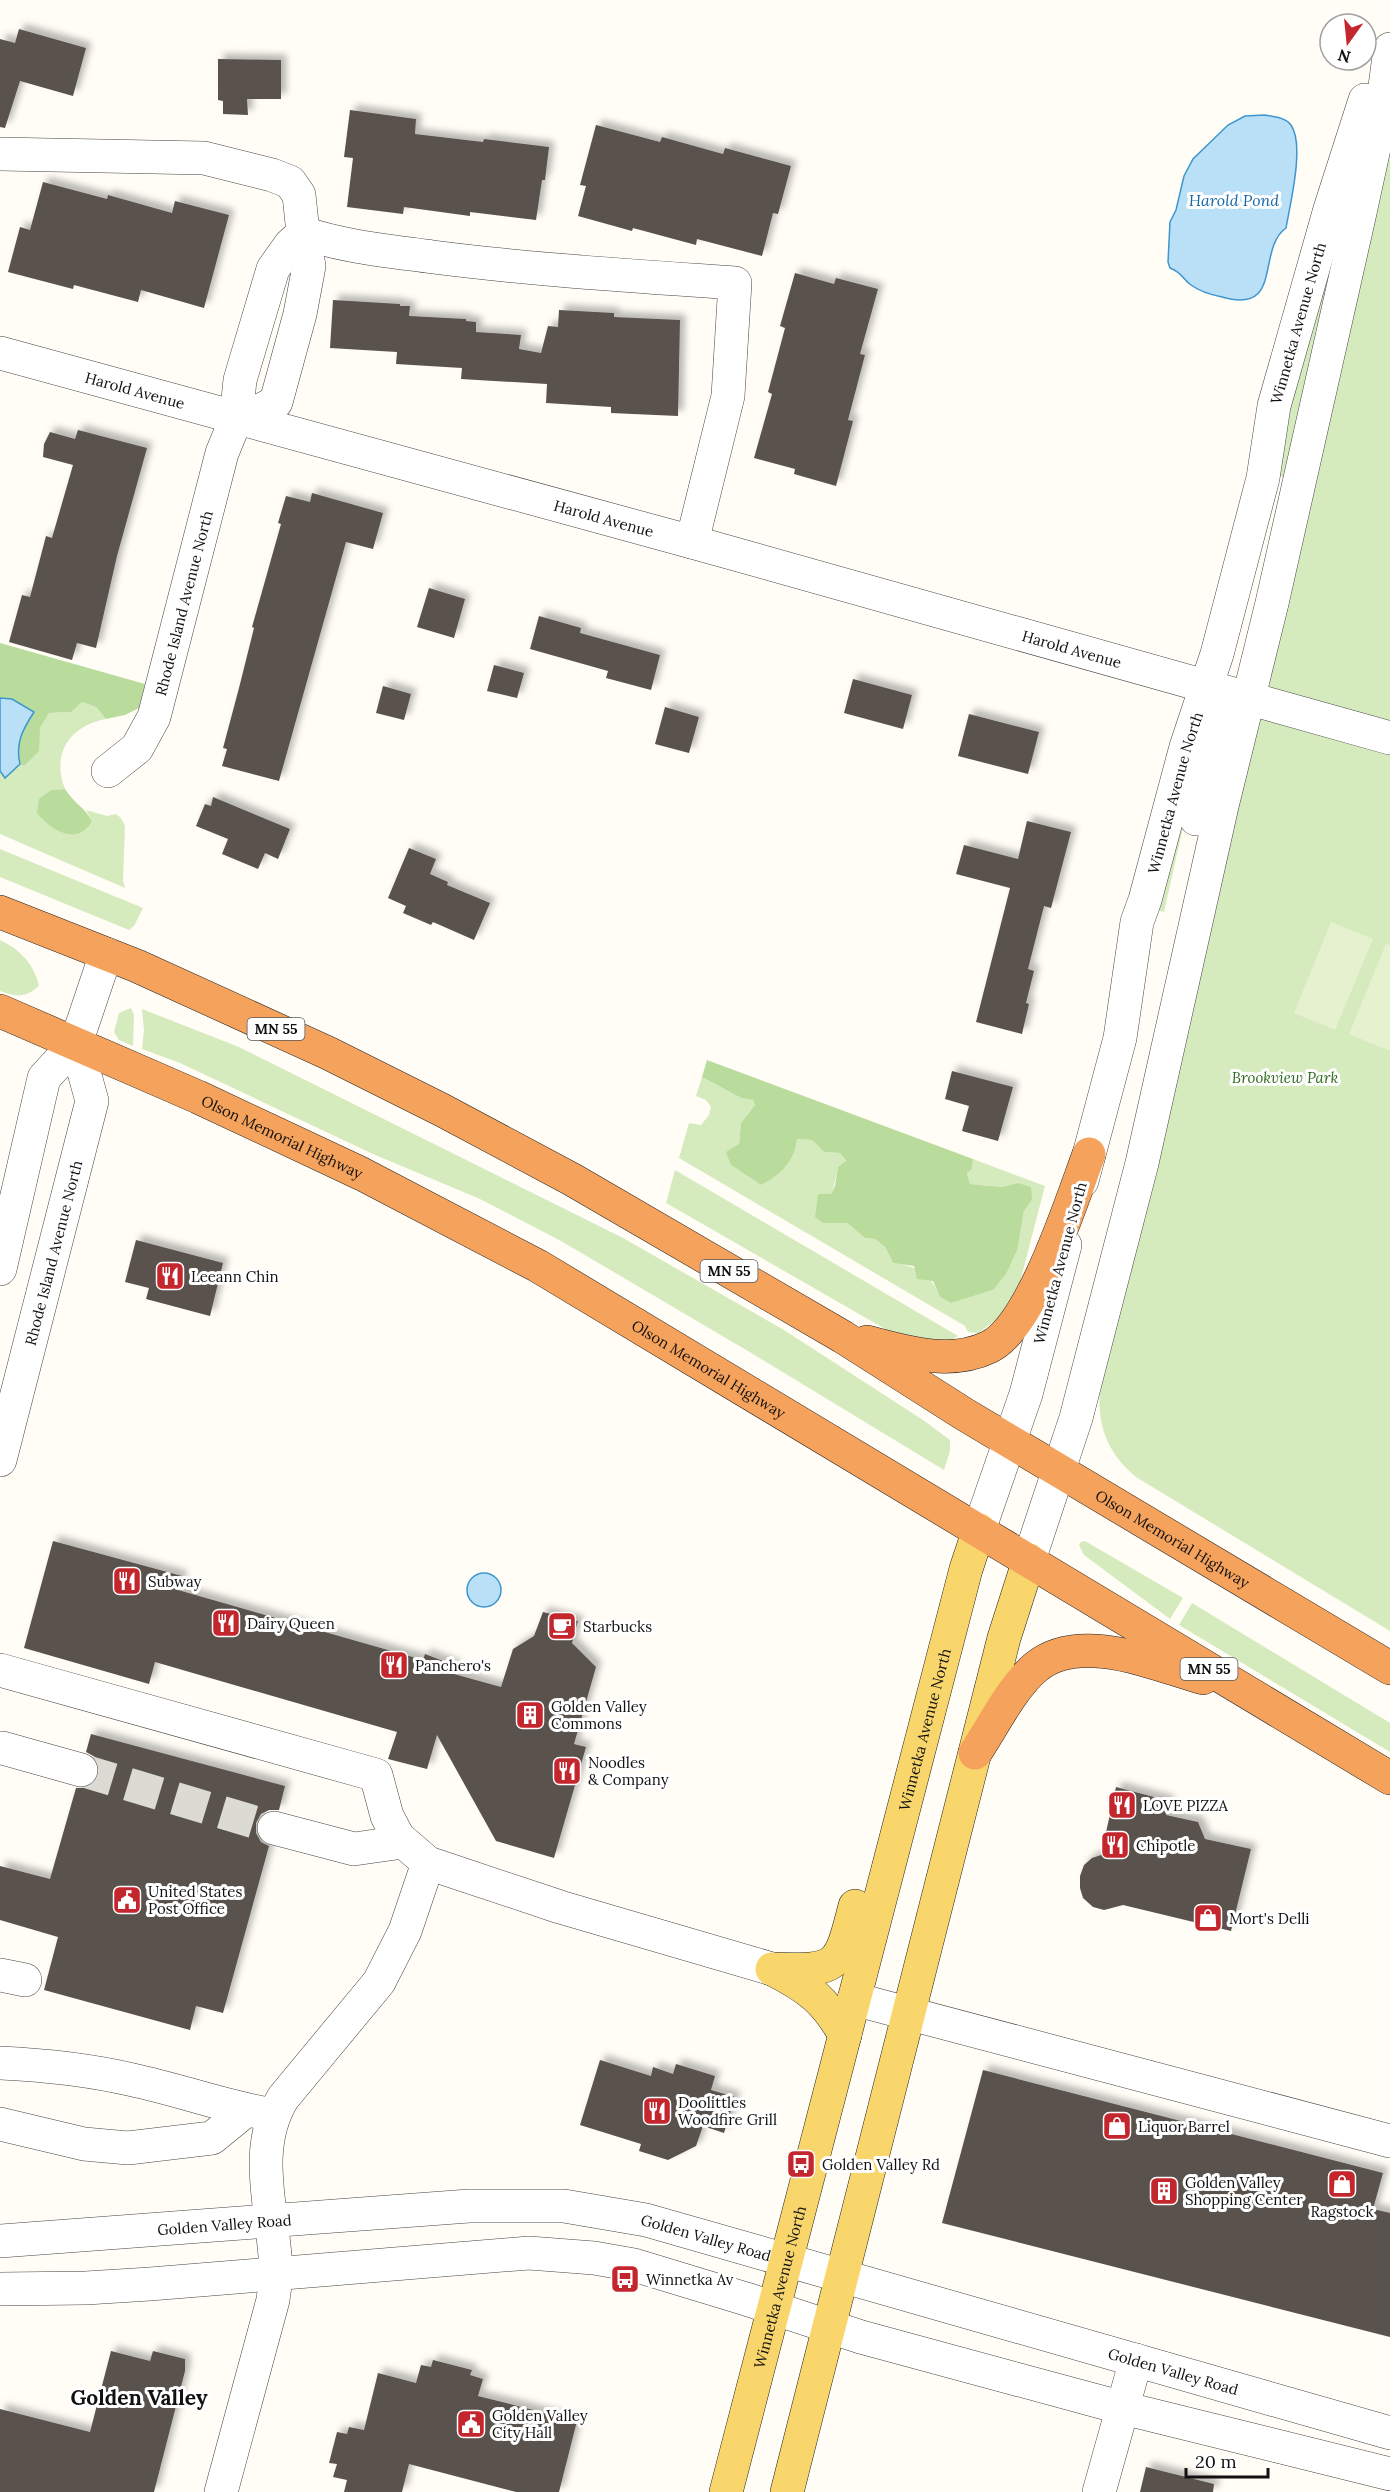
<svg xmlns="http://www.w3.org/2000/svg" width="1390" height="2492" font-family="Lora,serif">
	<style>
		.green { fill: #d5ebbd }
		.forest { fill: #b9dc9c }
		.pitch { fill: #e6f2cf }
		.water { fill: #b9e0f7; stroke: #3f96cf; stroke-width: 1.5 }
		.building { fill: #5a524d; filter: url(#shadow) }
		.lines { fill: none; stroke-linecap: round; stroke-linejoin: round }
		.minor-tunnel { stroke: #dbdad3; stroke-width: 33; stroke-dasharray: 33 16; stroke-linecap: butt }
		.minor-casing { stroke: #444; stroke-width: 34 }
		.major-casing { stroke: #222; stroke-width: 34 }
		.highway-casing { stroke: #222; stroke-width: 34 }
		.minor { stroke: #fff; stroke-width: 33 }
		.major { stroke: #f9d66b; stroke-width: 33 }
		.highway { stroke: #f5a25d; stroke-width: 33 }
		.labels { text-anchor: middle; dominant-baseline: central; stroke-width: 6; stroke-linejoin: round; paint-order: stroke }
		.shield { fill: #fff; stroke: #585858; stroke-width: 1.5 }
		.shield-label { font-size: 14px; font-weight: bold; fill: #111 }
		.street-label { font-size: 15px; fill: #111; stroke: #fff }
		.park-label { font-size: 15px; font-style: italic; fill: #2f6b1f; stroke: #fff }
		.poi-label { font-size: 15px; fill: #111; stroke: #fff; text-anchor: start }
		.water-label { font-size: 16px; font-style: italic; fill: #1768a6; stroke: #fff }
		.district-label { font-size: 21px; font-weight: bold; fill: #111; stroke: #fff }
	</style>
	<defs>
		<filter id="shadow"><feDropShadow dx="5.5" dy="-5.5" stdDeviation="3" flood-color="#0004"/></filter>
	</defs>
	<rect width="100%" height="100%" fill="#fffdf5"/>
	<path class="green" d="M1390 120V1631L1136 1477C1106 1452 1095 1421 1101 1383L1247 764Z
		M1349 208 1285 478 1280 476 1286 407Z
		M82 702 96 707 106 719C70 726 51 753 65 789L51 790 92 821 86 810 107 816 116 814 121 818 125 826 123 880 125 888 0 834V771L5 777 20 764 24 766 40 728 49 713 70 712Z
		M1199 756 1164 912 1155 910Z
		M0 849 143 908 134 926 129 930 0 877Z
		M0 940C21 950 34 964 39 986 25 998 16 997 0 991Z
		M131 1008 134 1015 133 1046 119 1040 114 1032 119 1013Z
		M142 1009 239 1047 623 1238 784 1330 923 1420 950 1440V1451L944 1470 753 1354 561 1241 480 1199 373 1154 180 1063 142 1049 144 1030Z
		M702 1077 741 1098 753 1100 755 1105 741 1123 739 1144 731 1165 761 1185C780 1176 796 1160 797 1139L812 1140 824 1152 840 1153 846 1162 838 1167C835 1186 828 1204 823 1223H847L865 1238 875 1239 885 1247 893 1263C919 1267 929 1272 940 1297L951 1303 993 1290 1020 1230 1024 1211 1032 1200 1018 1183 1001 1187 970 1184 967 1173 972 1169 973 1159 1045 1186 1019 1286 1003 1315 978 1333 968 1332 965 1326 679 1158 689 1123 701 1125 709 1115 711 1107 706 1100 696 1096Z
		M675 1170 958 1336 949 1342 899 1337 666 1203Z
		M1085 1541 1183 1598 1170 1619 1084 1555 1079 1545 1081 1542Z
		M1192 1603 1390 1723V1752L1179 1625Z"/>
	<path class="forest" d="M0 643 145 684 139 708 125 715 106 719 96 707 82 702 71 712 49 713 40 728 39 751 24 766 20 764C15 743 23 729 34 712L12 699 0 698Z
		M65 789C73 802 85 808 92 821 77 847 51 830 37 813L39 799 51 790Z
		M707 1060 973 1159 972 1169 967 1173 970 1184 1001 1187 1018 1183 1031 1187 1032 1200 1024 1211 1017 1250 1006 1274 993 1290 951 1303 940 1297 933 1281 917 1279 914 1266 893 1263 885 1247 875 1239 865 1238 847 1223H823L815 1217 818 1194H831L835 1186 838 1167 846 1161 840 1153 824 1152 812 1140 797 1139C796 1160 780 1176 761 1185L731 1165 726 1152 739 1144 741 1123 755 1105 753 1100 741 1098 702 1077Z"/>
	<path class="pitch" d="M1331 922 1373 939 1335 1030 1294 1013Z
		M1386 944 1390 945V1051L1349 1034Z"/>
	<path class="water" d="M1265 115C1274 117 1285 117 1291 125 1305 145 1290 204 1286 228 1256 249 1284 315 1222 297 1212 295 1199 291 1191 285 1182 279 1183 273 1170 268L1168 262 1170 222 1176 210 1184 176 1193 159 1228 125 1245 116Z
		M0 698 12 699 34 712C23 729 15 743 20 764L5 778 0 771Z
		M467 1590a17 17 0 1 1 34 0a17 17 0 1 1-34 0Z"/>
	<path class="building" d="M19 29 86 48 73 96 20 81 5 128 0 127V39L15 43Z
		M218 59 281 60V99H247L248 115 223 114V101L218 100Z
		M350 110 416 119 415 134 483 142 484 139 549 147 545 180H542L536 220 470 212V216L404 207 403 214 347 207 353 158 344 157Z
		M596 125 660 142 662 137 723 154 725 148 791 166 778 214 773 213 762 256 697 239 696 245 633 228 632 231 578 216 586 186 580 185Z
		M43 182 107 199 108 195 172 213 175 201 229 215 204 308 141 290 138 302 74 285 73 289 8 272 20 227 30 230Z
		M795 273 834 284 836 278 878 289 860 354 865 355 848 420 853 421 836 486 794 474 795 469 754 458 772 394 768 392 785 328 780 326Z
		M333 300 400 304V306H410L409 316 466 319V321L476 322V332L521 335 519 349 541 353 548 326 558 327 559 310 614 313V317L680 320 678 416 611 413V407L546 403 547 384 461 379 462 368 396 364 397 352 330 348Z
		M78 430 147 448 117 556 96 648 77 643 72 660 9 642 22 595 30 597 46 536 52 538 73 465 43 457 44 444 50 432 75 439Z
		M312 493 383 513 373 549 346 542 279 781 222 766 227 749 223 748 239 688 254 628 252 627 281 524 278 523 286 496 310 502Z
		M429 588 465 599 454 638 417 627Z
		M539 616 581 628 580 633 660 655 651 690 606 678 608 671 530 649Z
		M494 665 524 673 517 698 487 691Z
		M853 679 912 695 903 729 844 713Z
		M383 686 411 694 404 720 376 713Z
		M665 707 699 717 689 753 655 744Z
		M969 714 1039 732 1028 774 958 756Z
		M213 797 290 829 278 859 265 853 258 869 222 854 228 839 196 826 205 804 211 806Z
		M1027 821 1071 832 1051 908 1044 906 1028 969 1034 971 1026 1003 1029 1004 1022 1034 976 1022 1010 888 956 874 964 845 1018 859Z
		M409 848 436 859 430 874 448 882 447 885 490 903 474 940 433 922 431 925 403 913 406 906 388 898Z
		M952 1071 1013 1087 998 1141 962 1131 969 1106 945 1099Z
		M136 1240 223 1263 210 1316 146 1299 149 1288 125 1282Z
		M53 1541 182 1576 178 1590 423 1660 425 1654 456 1666 454 1674 501 1687 513 1649 534 1636 543 1612 578 1621 572 1643 596 1667 574 1744 586 1747 554 1858 496 1841 437 1735 427 1769 388 1759 397 1732 155 1662 149 1684 24 1648Z
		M91 1734 285 1786 279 1810H269L261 1814 256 1823V1833L261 1842 269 1846 223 2013 196 2006 190 2030 44 1990 58 1937 0 1920V1866L50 1879 76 1788H85L94 1784 99 1774V1765L95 1757 86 1752Z
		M1116 1787 1169 1801 1166 1815 1198 1822 1205 1839 1251 1849 1231 1931 1123 1905 1104 1910 1093 1907 1083 1898 1080 1888V1876L1084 1865 1092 1858 1101 1855Z
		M600 2060 651 2076 653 2067 673 2074 676 2064 715 2076 711 2090 735 2097 724 2133 703 2126 696 2146 668 2160 639 2151 641 2144 580 2125Z
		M983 2070 1383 2173 1373 2209 1390 2213V2337L942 2223Z
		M111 2351 150 2361 153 2351 185 2359V2371L154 2492H0V2409L90 2432Z
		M433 2360 472 2370 470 2375 483 2379 478 2396 577 2421 559 2492H516L409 2464 402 2492H344L347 2480 333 2477 337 2464 329 2463 337 2432 347 2434 349 2427 364 2430 378 2373 416 2383 421 2365 431 2367Z
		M1146 2467 1214 2484 1213 2492H1140Z"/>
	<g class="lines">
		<path class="minor-tunnel" d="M81 1770 274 1828"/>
		<g class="minor-casing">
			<g id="minor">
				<path d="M0 154 204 158 272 175 290 182 299 195 303 233 309 266 300 314 276 402 259 411 236 419"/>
				<path d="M303 233C345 247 389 251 433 257 534 270 634 276 735 283L728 396 692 542"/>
				<path id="s1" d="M0 353 692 542 1390 738"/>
				<path id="s2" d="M108 771 137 748 154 717 222 453 236 419 240 380 273 269 290 245 303 233"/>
				<path d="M1196 819 1215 728 1217 714 1215 696"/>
				<path id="s3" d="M1082 1181 1120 1038 1137 922 1145 900 1186 747 1217 654 1263 478 1274 406 1330 209 1365 100"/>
				<path d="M0 1269 44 1078 76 1043 106 954"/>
				<path id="s4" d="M0 1460 92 1101 76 1043"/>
				<path d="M979 1530 1026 1394 1065 1245"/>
				<path d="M1029 1560 1076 1418 1142 1163 1222 806 1272 603 1359 217 1381 116 1390 49"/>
				<path d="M0 1670 376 1775 387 1816 398 1837 428 1863 560 1907 772 1969"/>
				<path d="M2 1748 81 1770"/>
				<path d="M274 1828 354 1849 403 1842"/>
				<path d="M0 1975 25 1980"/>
				<path d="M854 1999 1390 2141"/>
				<path d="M0 2063C44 2065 90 2070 133 2080 180 2090 225 2107 273 2115"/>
				<path d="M0 2124 84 2144 128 2148 212 2138 245 2111"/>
				<path id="s5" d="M0 2241 469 2206H564L646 2220 1390 2433"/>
				<path d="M0 2289 86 2288 150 2284 529 2253 594 2258 634 2265 746 2299 861 2337 1123 2408 1390 2474"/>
				<path d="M221 2492 273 2300C274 2291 276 2282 276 2273 275 2214 250 2152 283 2098L379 1982 405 1931 428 1863"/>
				<path d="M1099 2492 1136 2360"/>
			</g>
		</g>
		<g class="major-casing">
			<g id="major">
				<path d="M772 1969C838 1971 839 1969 855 1906"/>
				<path d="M774 1970C809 1988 825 2000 845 2035"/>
				<path id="s6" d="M726 2492 966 1569 979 1530"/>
				<path d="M787 2492 1004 1638 1029 1560"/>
			</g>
		</g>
		<g class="highway-casing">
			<g id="highway">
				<path id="s7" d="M0 912 137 966 328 1053 442 1110 573 1180 843 1337 964 1414 1390 1668"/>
				<path id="s8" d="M0 1011 198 1097 362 1174 538 1266 1390 1778"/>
				<path d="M867 1342C906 1352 950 1366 989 1347 1032 1327 1072 1199 1089 1154"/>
				<path d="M975 1753C993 1726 1012 1687 1036 1667 1080 1631 1154 1664 1203 1678"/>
			</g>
		</g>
		<use href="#minor" class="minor"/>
		<use href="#major" class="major"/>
		<use href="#highway" class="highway"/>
	</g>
	<defs>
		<g id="restaurant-square" transform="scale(1.5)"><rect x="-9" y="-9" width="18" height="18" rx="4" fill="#c4262e" stroke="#fff"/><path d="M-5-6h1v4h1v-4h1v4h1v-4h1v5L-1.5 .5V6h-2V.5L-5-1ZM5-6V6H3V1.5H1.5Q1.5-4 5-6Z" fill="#fff"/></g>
		<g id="cafe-square" transform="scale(1.5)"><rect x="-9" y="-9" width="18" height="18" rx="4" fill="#c4262e" stroke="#fff"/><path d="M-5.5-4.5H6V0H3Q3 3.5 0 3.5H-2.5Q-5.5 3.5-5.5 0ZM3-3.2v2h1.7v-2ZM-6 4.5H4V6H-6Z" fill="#fff"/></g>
		<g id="building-square" transform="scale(1.5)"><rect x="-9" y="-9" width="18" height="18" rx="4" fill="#c4262e" stroke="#fff"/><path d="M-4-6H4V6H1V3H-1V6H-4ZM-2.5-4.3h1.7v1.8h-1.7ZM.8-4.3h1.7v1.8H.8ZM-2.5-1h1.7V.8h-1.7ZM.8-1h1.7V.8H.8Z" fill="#fff"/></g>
		<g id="civic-square" transform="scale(1.5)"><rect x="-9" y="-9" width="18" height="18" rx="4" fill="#c4262e" stroke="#fff"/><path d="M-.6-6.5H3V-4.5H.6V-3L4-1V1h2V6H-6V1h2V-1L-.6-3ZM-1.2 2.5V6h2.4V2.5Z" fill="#fff"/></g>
		<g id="shop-square" transform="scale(1.5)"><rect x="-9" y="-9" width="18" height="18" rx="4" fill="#c4262e" stroke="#fff"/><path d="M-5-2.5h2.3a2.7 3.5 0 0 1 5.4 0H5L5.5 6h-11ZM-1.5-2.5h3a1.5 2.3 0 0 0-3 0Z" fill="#fff"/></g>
		<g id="bus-square" transform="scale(1.5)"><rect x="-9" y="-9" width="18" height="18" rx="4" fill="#c4262e" stroke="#fff"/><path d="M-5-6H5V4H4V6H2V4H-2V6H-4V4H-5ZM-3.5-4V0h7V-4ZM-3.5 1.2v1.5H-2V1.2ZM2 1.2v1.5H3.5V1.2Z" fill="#fff"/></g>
	</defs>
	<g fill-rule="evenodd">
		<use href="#restaurant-square" x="170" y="1276"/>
		<use href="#restaurant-square" x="127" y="1581"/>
		<use href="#restaurant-square" x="226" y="1623"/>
		<use href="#cafe-square" x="562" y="1626"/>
		<use href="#restaurant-square" x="394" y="1665"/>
		<use href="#building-square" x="530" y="1715"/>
		<use href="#restaurant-square" x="567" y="1771"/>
		<use href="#restaurant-square" x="1122" y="1805"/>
		<use href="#restaurant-square" x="1115" y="1845"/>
		<use href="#civic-square" x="127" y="1900"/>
		<use href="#shop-square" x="1208" y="1918"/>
		<use href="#restaurant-square" x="657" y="2111"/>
		<use href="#shop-square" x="1117" y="2126"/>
		<use href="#bus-square" x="801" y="2164"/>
		<use href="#shop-square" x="1342" y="2184"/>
		<use href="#building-square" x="1164" y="2191"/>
		<use href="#bus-square" x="625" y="2279"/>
		<use href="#civic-square" x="471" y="2424"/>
	</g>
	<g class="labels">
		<g class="shield">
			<rect x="247.5" y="1018" width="57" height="22" rx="4.5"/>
			<rect x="700.5" y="1260" width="57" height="22" rx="4.5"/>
			<rect x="1180.5" y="1658" width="57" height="22" rx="4.5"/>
		</g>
		<g class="shield-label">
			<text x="276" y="1029">MN 55</text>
			<text x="729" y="1271">MN 55</text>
			<text x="1209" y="1669">MN 55</text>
		</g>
		<g class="street-label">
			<text stroke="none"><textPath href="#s3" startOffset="886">Winnetka Avenue North</textPath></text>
			<text stroke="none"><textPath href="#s1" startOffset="140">Harold Avenue</textPath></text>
			<text stroke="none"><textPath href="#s1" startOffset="626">Harold Avenue</textPath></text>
			<text stroke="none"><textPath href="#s2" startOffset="190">Rhode Island Avenue North</textPath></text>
			<text stroke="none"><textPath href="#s1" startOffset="1112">Harold Avenue</textPath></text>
			<text stroke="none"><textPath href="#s3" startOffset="400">Winnetka Avenue North</textPath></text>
			<text stroke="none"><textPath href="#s8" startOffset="309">Olson Memorial Highway</textPath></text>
			<text stroke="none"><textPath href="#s4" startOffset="214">Rhode Island Avenue North</textPath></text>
			<text transform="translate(1060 1263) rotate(-75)">Winnetka Avenue North</text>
			<text stroke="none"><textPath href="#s8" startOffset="795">Olson Memorial Highway</textPath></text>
			<text stroke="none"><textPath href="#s7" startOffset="1332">Olson Memorial Highway</textPath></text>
			<text stroke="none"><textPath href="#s6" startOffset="788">Winnetka Avenue North</textPath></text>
			<text stroke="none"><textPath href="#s5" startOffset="225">Golden Valley Road</textPath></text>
			<text stroke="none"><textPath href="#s5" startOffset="711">Golden Valley Road</textPath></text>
			<text stroke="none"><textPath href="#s6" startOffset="212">Winnetka Avenue North</textPath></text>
			<text stroke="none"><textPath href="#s5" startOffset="1197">Golden Valley Road</textPath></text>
		</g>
		<g class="park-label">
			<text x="1285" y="1077">Brookview Park</text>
		</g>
		<g class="poi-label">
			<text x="191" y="1276">Leeann Chin</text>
			<text x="148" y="1581">Subway</text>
			<text x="247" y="1623">Dairy Queen</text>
			<text x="583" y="1626">Starbucks</text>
			<text x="415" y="1665">Panchero's</text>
			<text x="551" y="1706">Golden Valley<tspan x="551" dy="17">Commons</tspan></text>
			<text x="588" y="1762">Noodles<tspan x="588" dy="17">&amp; Company</tspan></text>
			<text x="1143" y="1805">LOVE PIZZA</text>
			<text x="1136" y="1845">Chipotle</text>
			<text x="148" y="1891">United States<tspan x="148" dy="17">Post Office</tspan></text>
			<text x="1229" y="1918">Mort's Delli</text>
			<text x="678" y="2102">Doolittles<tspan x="678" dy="17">Woodfire Grill</tspan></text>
			<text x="1138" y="2126">Liquor Barrel</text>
			<text x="822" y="2164">Golden Valley Rd</text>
			<text x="1185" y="2182">Golden Valley<tspan x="1185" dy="17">Shopping Center</tspan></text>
			<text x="1342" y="2211" text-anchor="middle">Ragstock</text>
			<text x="646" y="2279">Winnetka Av</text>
			<text x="492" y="2415">Golden Valley<tspan x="492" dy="17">City Hall</tspan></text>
		</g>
		<g class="water-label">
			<text x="1234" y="200">Harold Pond</text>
		</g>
		<g class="district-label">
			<text x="139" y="2397">Golden Valley</text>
		</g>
	</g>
	<g transform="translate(1348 42) rotate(195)"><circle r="28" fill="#ffffff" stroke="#a0a0a0" stroke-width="1.5"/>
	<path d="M0-4.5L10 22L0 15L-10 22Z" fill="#c4262e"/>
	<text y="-9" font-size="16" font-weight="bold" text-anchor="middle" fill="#111111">N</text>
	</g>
	<path d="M1186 2468v9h82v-9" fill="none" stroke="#111111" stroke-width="3"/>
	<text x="1195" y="2468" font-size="18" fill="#111111" stroke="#ffffff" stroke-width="4.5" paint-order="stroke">20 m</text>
</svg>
